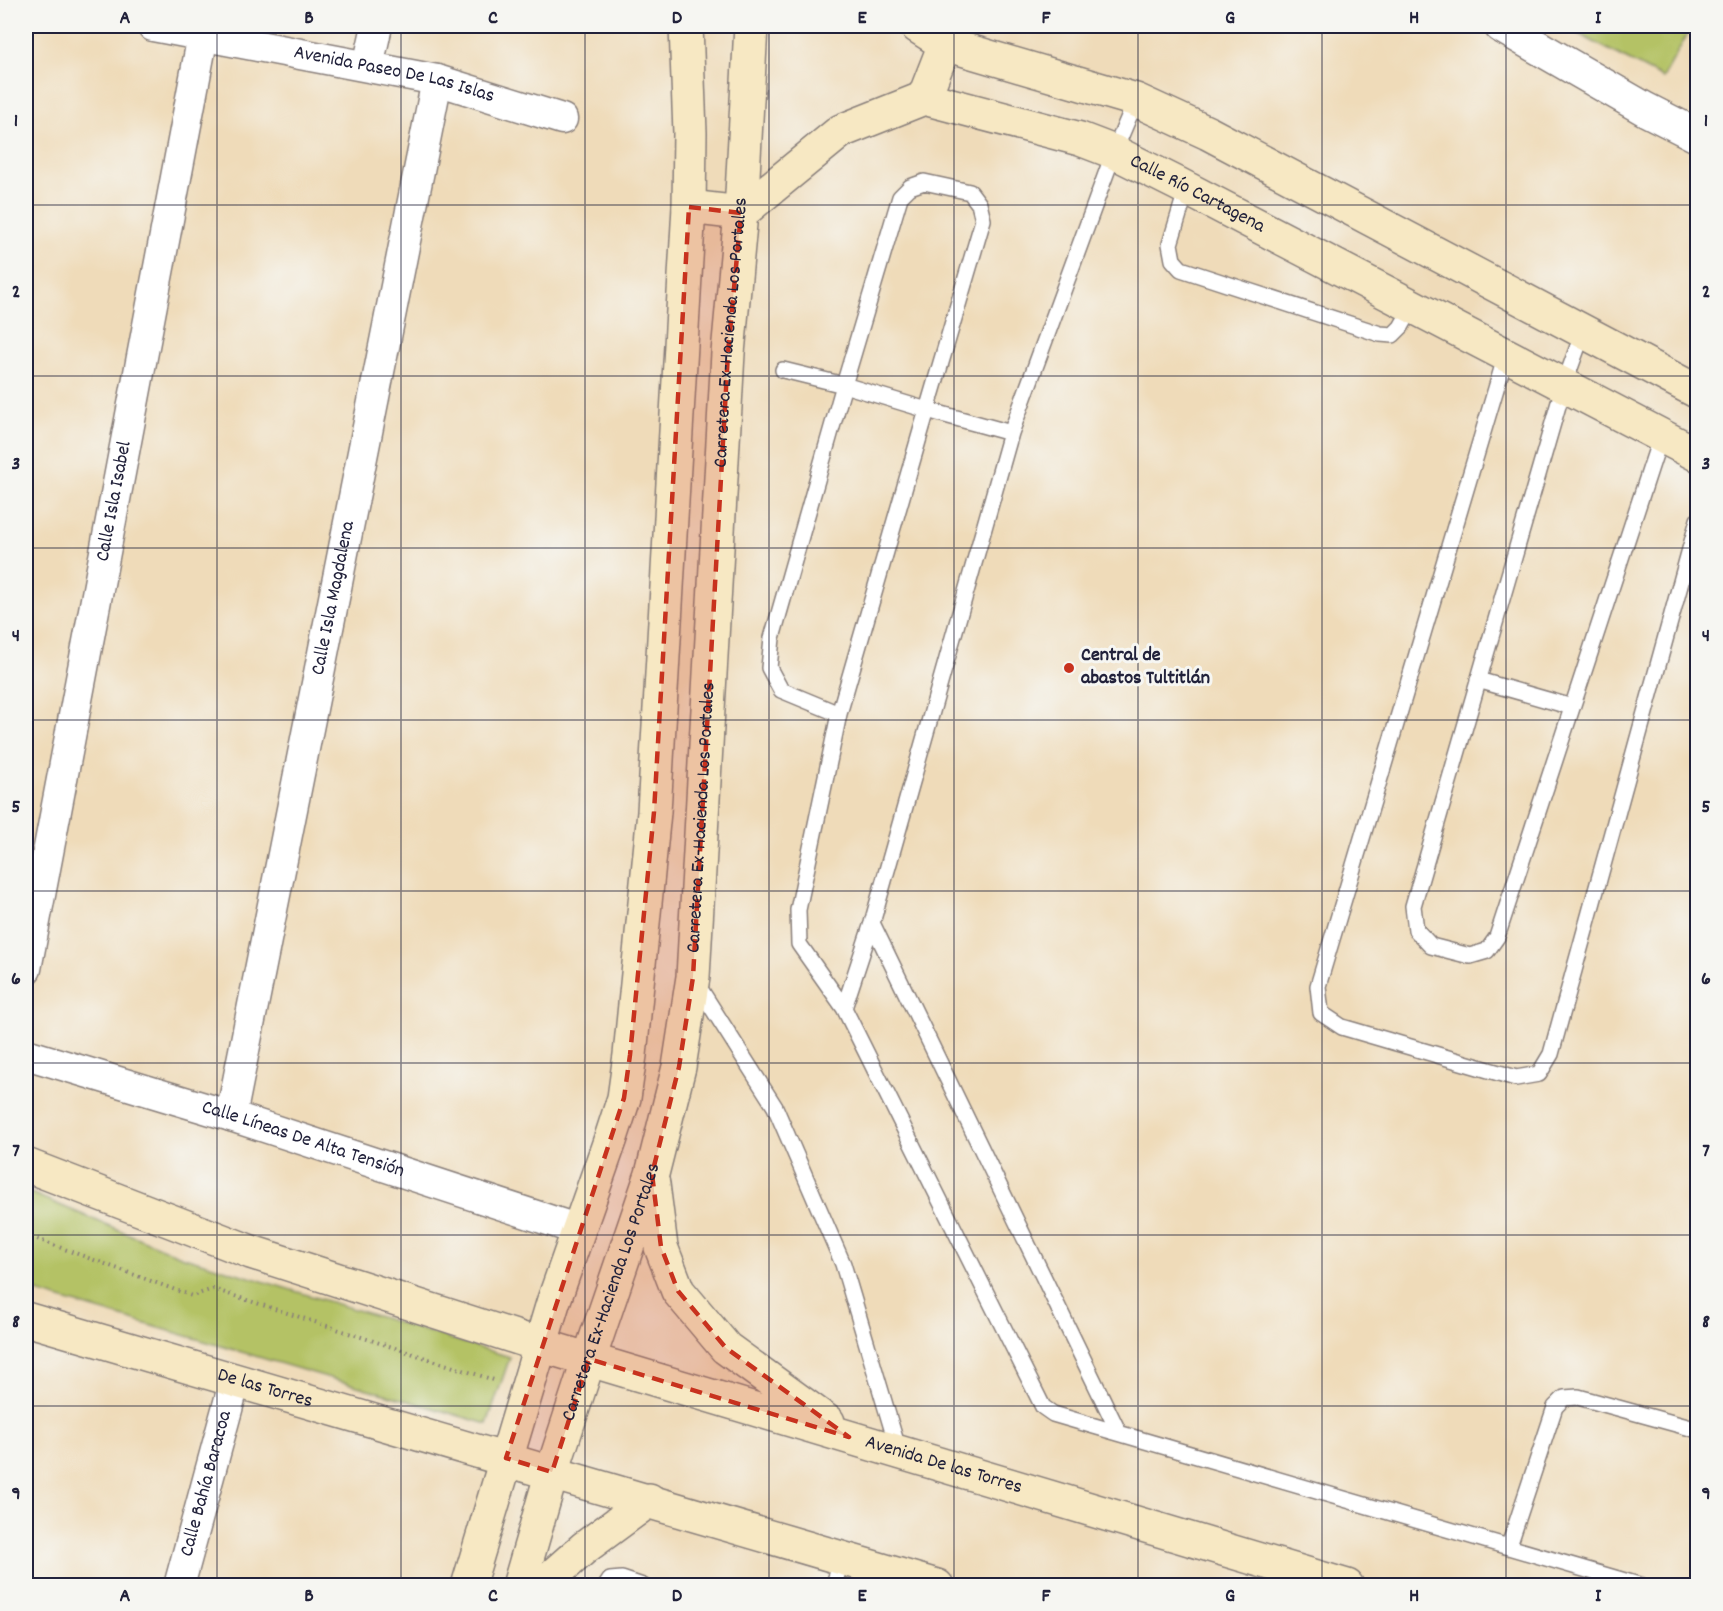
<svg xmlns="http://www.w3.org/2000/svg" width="1723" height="1611" font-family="Dekko,sans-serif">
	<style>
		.green { fill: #b4c265; stroke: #6b7250; stroke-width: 1.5 }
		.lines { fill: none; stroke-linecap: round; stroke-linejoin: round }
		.service-casing { stroke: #887e7a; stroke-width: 18 }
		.minor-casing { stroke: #887e7a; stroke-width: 33 }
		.tertiary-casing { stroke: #887e7a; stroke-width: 36 }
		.secondary-casing { stroke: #887e7a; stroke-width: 36 }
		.path { stroke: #887e7a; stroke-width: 4; stroke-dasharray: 1.5 4.5; stroke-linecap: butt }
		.service { stroke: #fff; stroke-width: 15 }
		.minor { stroke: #fff; stroke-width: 30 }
		.tertiary { stroke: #fff; stroke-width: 33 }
		.secondary { stroke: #f7e8c3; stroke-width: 33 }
		.marked { fill: #c8321e; fill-opacity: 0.2; stroke: #c8321e; stroke-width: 4.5; stroke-dasharray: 12 8; stroke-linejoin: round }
		.grid { fill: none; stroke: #22223b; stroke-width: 1.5; stroke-opacity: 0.55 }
		.poi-dot { fill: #c8321e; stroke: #f6f6f2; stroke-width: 2 }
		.labels { text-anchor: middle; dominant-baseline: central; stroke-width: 6; stroke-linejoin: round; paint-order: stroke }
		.street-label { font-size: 20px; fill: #22223b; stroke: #f6f6f2 }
		.poi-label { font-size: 20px; font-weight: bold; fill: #22223b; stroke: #f6f6f2; text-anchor: start }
		.neatline { fill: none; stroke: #22223b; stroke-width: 2 }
		.grid-label { font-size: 20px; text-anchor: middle; font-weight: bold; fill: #22223b }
	</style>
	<rect width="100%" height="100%" fill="#f6f6f2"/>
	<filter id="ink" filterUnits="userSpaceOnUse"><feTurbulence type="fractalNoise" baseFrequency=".0167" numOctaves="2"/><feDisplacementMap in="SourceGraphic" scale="12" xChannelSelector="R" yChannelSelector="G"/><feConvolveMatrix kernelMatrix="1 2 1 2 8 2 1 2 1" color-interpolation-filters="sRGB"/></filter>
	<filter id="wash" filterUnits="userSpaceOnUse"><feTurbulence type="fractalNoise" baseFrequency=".008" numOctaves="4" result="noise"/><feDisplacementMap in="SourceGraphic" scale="24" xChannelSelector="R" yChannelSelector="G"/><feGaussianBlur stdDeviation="1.35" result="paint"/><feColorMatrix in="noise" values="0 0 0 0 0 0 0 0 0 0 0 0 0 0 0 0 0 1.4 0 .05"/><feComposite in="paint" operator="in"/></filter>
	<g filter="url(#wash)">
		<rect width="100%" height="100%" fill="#efdbb9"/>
		<path class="green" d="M1563 26H1692L1663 78Z
			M26 1191 181 1256 510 1357 487 1424 26 1289Z"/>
	</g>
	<g filter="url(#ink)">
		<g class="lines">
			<g class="service-casing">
				<path id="service" d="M1136 100 1114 152 1011 433 872 923 844 1008 1043 1407 1053 1414 1642 1586
					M1187 188 1170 244 1173 260 1181 269 1380 334 1393 335 1401 327 1413 306
					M1583 332 1564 385 1413 906 1416 930 1431 946 1470 956 1487 951 1497 937 1661 436
					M1506 355 1318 986 1321 1013 1342 1027 1516 1078 1539 1074 1551 1054 1698 520
					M783 370 844 385 927 410 983 220 979 204 970 192 924 182 910 187 900 197 844 385 772 638 769 668 781 690 839 714
					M1478 680 1572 707
					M872 923 1118 1431
					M695 981 775 1107 843 1264 899 1452
					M844 1008 799 944 798 910 839 714 927 410 1011 433
					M1509 1546 1555 1407 1564 1398 1578 1397 1698 1430
					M606 1586 610 1580 622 1579 643 1586
					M833 1586 843 1558"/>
			</g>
			<g class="minor-casing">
				<g id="minor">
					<path id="s1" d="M153 26 437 80 562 119"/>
					<path d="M368 66 377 26"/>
					<path id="s2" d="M26 969 203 35"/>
					<path id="s3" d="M26 1054 231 1116 579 1230"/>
					<path id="s4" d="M231 1116 437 80"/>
					<path id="s5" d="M179 1586 235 1380"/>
				</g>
			</g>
			<g class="tertiary-casing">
				<path id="tertiary" d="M1501 26 1645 109 1698 136"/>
			</g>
			<g class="secondary-casing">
				<g id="secondary">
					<path d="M917 26 945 44 1136 100 1208 133 1698 392"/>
					<path d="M924 98 945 44"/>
					<path id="s6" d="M689 207 741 213 841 131 924 98 1080 139 1114 152 1178 184 1698 455"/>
					<path id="s7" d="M26 1165 251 1252 540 1345 1347 1586"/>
					<path d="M653 1184 661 1247 678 1291 726 1348 828 1422"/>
					<path id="s8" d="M26 1319 937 1586"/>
					<path d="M468 1586 553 1303 611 1138 624 1098 630 1055 654 812 689 207 690 133 686 26"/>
					<path id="s9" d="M519 1586 552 1472 589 1359 652 1174 679 1067 693 977 728 353 741 213 751 26"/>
					<path d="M541 1586 584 1548 649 1500"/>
				</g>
			</g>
			<path class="path" d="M26 1235 192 1296 213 1289 497 1381"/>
			<use href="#service" class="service"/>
			<use href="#minor" class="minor"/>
			<use href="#tertiary" class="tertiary"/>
			<use href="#secondary" class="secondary"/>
		</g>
	</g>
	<path class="marked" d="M689 207 741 213 728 353 693 977 679 1067 652 1174 661 1247 678 1291 726 1348 849 1437 589 1359 552 1472 506 1458 624 1098 630 1055 654 812Z"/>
	<path class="grid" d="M217 26V1586M401 26V1586M585 26V1586M769 26V1586M954 26V1586M1138 26V1586M1322 26V1586M1506 26V1586M26 205H1698M26 376H1698M26 548H1698M26 720H1698M26 891H1698M26 1063H1698M26 1235H1698M26 1406H1698"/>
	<circle class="poi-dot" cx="1069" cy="668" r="6"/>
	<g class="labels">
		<g class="street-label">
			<text stroke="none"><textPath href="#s1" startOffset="246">Avenida Paseo De Las Islas</textPath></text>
			<text stroke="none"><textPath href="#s6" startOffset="562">Calle Río Cartagena</textPath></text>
			<text stroke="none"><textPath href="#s9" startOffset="1280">Carretera Ex-Hacienda Los Portales</textPath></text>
			<text stroke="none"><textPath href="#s2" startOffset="476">Calle Isla Isabel</textPath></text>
			<text stroke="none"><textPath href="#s4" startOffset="528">Calle Isla Magdalena</textPath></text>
			<text stroke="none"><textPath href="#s9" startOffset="794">Carretera Ex-Hacienda Los Portales</textPath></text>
			<text stroke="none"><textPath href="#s3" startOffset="290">Calle Líneas De Alta Tensión</textPath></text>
			<text stroke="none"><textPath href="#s9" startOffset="308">Carretera Ex-Hacienda Los Portales</textPath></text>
			<text stroke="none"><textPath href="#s8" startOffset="249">De las Torres</textPath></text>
			<text stroke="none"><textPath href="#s7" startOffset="966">Avenida De las Torres</textPath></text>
			<text stroke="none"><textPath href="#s5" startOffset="106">Calle Bahía Baracoa</textPath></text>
		</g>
		<g class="poi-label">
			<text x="1081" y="656">Central de<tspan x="1081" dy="23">abastos Tultitlán</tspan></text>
		</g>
	</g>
	<rect width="1723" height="1611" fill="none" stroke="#f6f6f2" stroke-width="66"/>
	<rect x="33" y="33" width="1657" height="1545" class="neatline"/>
	<g class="grid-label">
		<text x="125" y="23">A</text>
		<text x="309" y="23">B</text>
		<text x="493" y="23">C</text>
		<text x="677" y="23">D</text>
		<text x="862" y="23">E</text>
		<text x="1046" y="23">F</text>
		<text x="1230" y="23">G</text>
		<text x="1414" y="23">H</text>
		<text x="1598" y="23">I</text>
		<text x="16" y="126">1</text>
		<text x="1706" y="126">1</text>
		<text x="16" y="297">2</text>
		<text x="1706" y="297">2</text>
		<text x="16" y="469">3</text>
		<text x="1706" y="469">3</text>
		<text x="16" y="641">4</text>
		<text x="1706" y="641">4</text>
		<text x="16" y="812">5</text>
		<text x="1706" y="812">5</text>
		<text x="16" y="984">6</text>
		<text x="1706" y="984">6</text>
		<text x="16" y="1156">7</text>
		<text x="1706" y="1156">7</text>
		<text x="16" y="1327">8</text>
		<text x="1706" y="1327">8</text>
		<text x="16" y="1499">9</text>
		<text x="1706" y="1499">9</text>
		<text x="125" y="1601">A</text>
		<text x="309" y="1601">B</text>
		<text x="493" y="1601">C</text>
		<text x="677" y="1601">D</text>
		<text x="862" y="1601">E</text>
		<text x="1046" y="1601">F</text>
		<text x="1230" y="1601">G</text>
		<text x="1414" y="1601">H</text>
		<text x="1598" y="1601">I</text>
	</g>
</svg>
